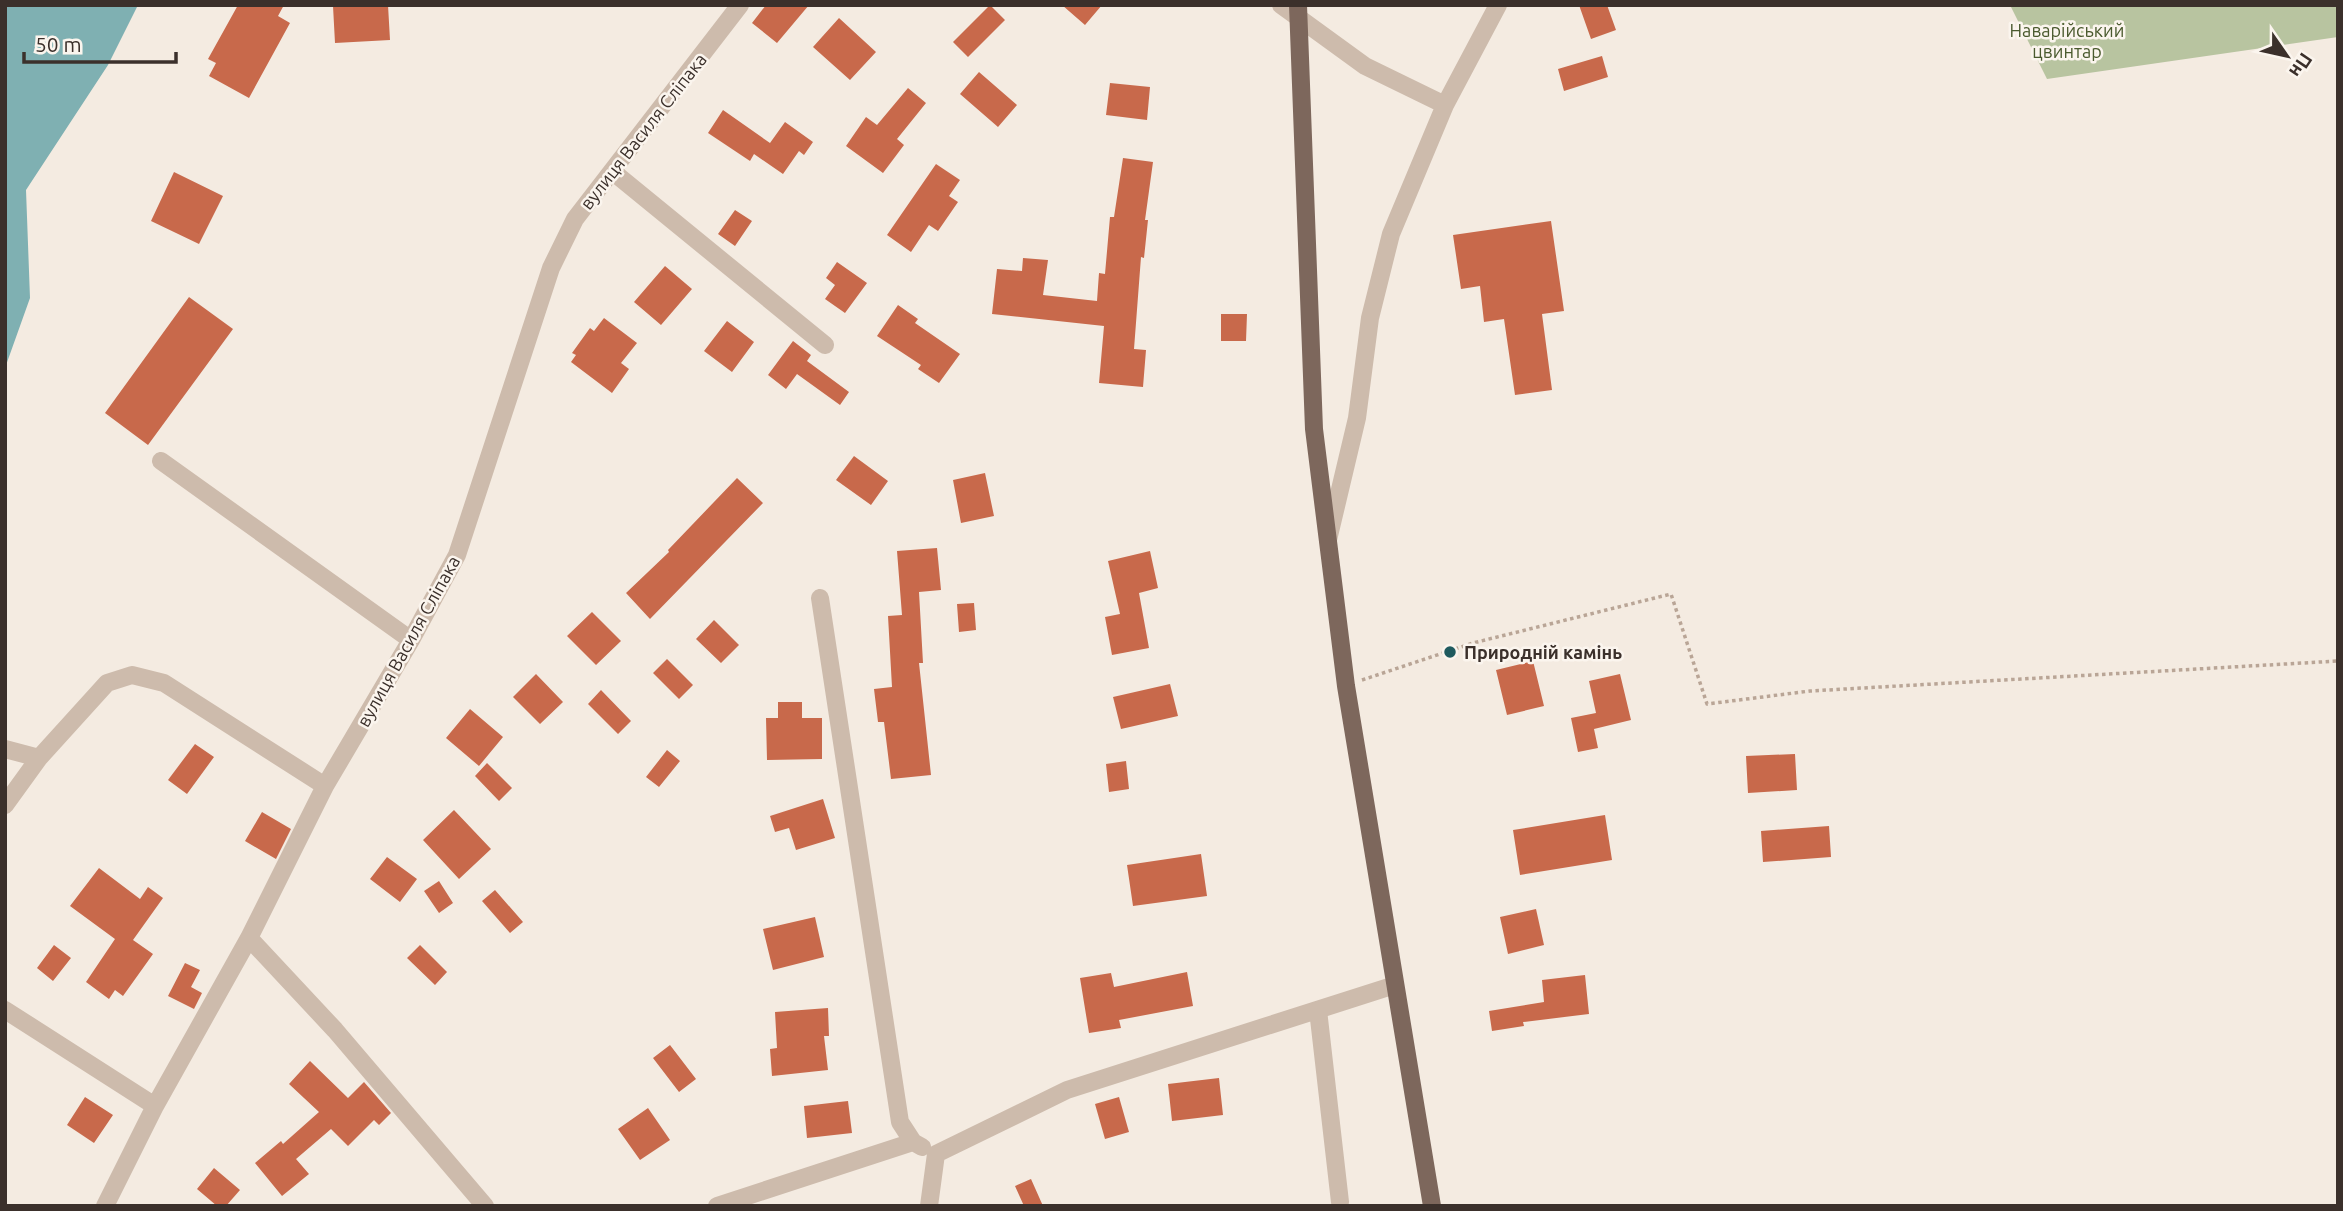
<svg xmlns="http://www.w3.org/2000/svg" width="2343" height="1211" font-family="Ubuntu,sans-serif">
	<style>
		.green { fill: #b8c4a0 }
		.water { fill: #7fb0b2 }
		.building { fill: #c8694b }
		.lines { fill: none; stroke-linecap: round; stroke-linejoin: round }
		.path { stroke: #b9a596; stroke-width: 3.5; stroke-dasharray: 3.5 3.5; stroke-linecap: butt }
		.minor { stroke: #cdbbac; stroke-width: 18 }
		.major { stroke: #7d675c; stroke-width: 18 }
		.poi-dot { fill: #1f5a5e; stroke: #fbf5ee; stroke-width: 2.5 }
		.labels { text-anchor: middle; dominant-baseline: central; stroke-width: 5; stroke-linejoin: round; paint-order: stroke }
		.park-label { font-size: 18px; fill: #4a5a2e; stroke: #fbf5ee }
		.street-label { font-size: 18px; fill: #3b302b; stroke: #fbf5ee }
		.poi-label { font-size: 18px; font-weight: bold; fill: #3b302b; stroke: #fbf5ee; text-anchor: start }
	</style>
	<rect width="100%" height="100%" fill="#f4ebe1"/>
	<path class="green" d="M2010 5H2338V37L2047 79Z"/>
	<path class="water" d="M5 5H138L108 65 26 190 30 298 5 368Z"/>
	<path class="building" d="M238 5H284L278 16 290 23 249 98 209 76 216 63 208 59Z
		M388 5 390 40 335 43 333 6Z
		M766 5H809L777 43 752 23Z
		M990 5 1005 20 968 57 953 42Z
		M1062 5H1102L1085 25Z
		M1579 5H1607L1616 30 1591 39Z
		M839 18 876 52 850 80 813 47Z
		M1602 56 1608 77 1564 91 1558 69Z
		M979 72 1017 105 998 127 960 94Z
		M1110 83 1150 87 1147 120 1106 115Z
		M908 88 926 103 897 139 904 145 883 173 846 146 866 117 877 125Z
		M723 110 770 143 785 122 813 142 804 155 799 151 783 174 754 154 750 161 708 133Z
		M1123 158 1153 162 1145 220H1148L1144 258 1141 257 1134 349 1146 350 1143 387 1099 383 1104 326 992 314 997 269 1022 271 1023 258 1048 260 1043 295 1097 301 1099 273 1105 274 1110 217H1114Z
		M936 164 960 180 949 196 958 202 938 231 929 225 911 252 887 235Z
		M174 172 223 196 199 244 151 221Z
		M735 210 752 221 735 246 718 234Z
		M1551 221 1564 311 1542 314 1552 390 1515 395 1504 319 1484 322 1480 286 1461 289 1453 235Z
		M837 262 867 283 845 313 825 299 835 285 826 278Z
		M665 266 692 289 661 325 634 302Z
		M189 297 233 329 148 445 105 413Z
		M898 305 918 319 915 323 960 354 939 383 918 369 921 365 877 336Z
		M1221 314H1247L1246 341H1221Z
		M604 318 637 343 621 363 629 369 612 393 571 362 576 355 572 353 590 328 594 331Z
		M727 321 754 342 732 372 704 351Z
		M793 341 811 355 807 361 849 392 840 405 797 374 786 389 768 375Z
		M854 456 888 481 871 505 836 480Z
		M985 473 994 516 961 523 953 480Z
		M737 478 763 503 650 619 626 593 669 552 668 550Z
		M937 548 941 590 919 592 923 663H919L931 775 891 779 884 722H878L874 689 892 687 888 616 902 615 897 551Z
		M1150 551 1158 588 1139 593 1149 648 1112 655 1105 617 1120 614 1108 561Z
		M974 603 976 630 959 632 957 604Z
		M592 612 621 641 596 665 567 636Z
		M714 620 739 645 721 663 696 639Z
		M667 659 693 685 679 699 653 673Z
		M1533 661 1544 706 1507 715 1496 670Z
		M536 674 563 702 540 724 513 697Z
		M1620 674 1631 720 1594 729 1598 748 1578 752 1571 718 1596 713 1589 681Z
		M1170 684 1178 716 1121 729 1113 697Z
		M601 690 631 721 618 734 588 704Z
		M778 702H802V718H822V759L767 760 766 718H778Z
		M470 709 503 737 479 766 446 738Z
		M195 744 214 757 187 794 168 780Z
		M667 750 680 761 659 787 646 777Z
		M1795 754 1797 790 1748 793 1746 756Z
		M1126 761 1129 789 1109 792 1106 764Z
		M487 763 512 788 499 801 475 776Z
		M823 799 835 838 796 850 789 828 775 832 770 816Z
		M454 810 491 849 459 879 423 840Z
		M262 812 291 829 276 859 245 841Z
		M1605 815 1612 860 1520 875 1513 830Z
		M1829 826 1831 857 1763 862 1761 831Z
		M1201 854 1207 896 1133 906 1127 865Z
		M387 857 417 879 400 902 370 879Z
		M99 868 140 899 148 887 163 898 133 940 153 954 123 996 115 990 109 999 86 982 115 939 70 906Z
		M439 881 453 903 439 913 424 891Z
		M495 890 523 922 510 933 482 901Z
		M1536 909 1544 945 1508 954 1500 917Z
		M815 917 824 957 773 970 763 929Z
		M54 945 71 958 53 981 37 968Z
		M420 945 447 972 435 985 407 958Z
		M185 963 200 970 191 987 202 993 194 1009 168 996Z
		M1187 972 1193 1006 1119 1020 1121 1028 1089 1033 1080 978 1111 973 1114 987Z
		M1585 975 1589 1014 1523 1022 1524 1026 1492 1031 1489 1011 1544 1002 1542 980Z
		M828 1008 829 1036H824L828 1070 772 1076 770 1049 777 1048 775 1012Z
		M670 1045 696 1079 679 1092 653 1058Z
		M310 1061 348 1098 364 1082 391 1113 379 1125 374 1120 348 1146 331 1129 296 1159 309 1174 282 1196 255 1163 281 1141 283 1144 319 1112 289 1084Z
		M1219 1078 1223 1115 1172 1121 1168 1084Z
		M85 1097 113 1115 94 1143 67 1125Z
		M1119 1097 1129 1132 1105 1139 1095 1104Z
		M848 1101 852 1133 807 1138 804 1106Z
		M648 1108 670 1140 640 1160 618 1129Z
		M214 1168 240 1190 226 1206H217L197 1189Z
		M1031 1179 1043 1206H1024L1015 1186Z"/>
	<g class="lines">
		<path class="path" d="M1362 680 1473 643 1671 594 1707 704 1810 691 2338 661"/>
		<path class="minor" d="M1281 5 1365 66 1445 105
			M612 171 825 345
			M161 461 411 640
			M1328 540 1357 418 1370 318 1391 234 1445 105 1498 5
			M820 598 900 1122 913 1142
			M5 749 39 758 107 683 132 675 164 683 325 786
			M5 805 39 758
			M249 938 335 1030 485 1206
			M5 1010 155 1106
			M1318 1010 1340 1202
			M105 1206 155 1106 249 938 325 786 411 640 457 555 551 268 575 219 740 5
			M717 1206 913 1142 922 1147
			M929 1206 936 1154 1067 1090 1395 985"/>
		<path class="major" d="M1298 5 1314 429 1346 686 1432 1206"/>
	</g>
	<circle class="poi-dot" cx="1450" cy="652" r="7"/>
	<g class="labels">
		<g class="park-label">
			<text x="2067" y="30">Наварійський<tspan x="2067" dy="21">цвинтар</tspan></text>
		</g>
		<g class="street-label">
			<text transform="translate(643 131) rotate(-52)">вулиця Василя Сліпака</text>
			<text transform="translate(408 641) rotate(-61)">вулиця Василя Сліпака</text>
		</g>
		<g class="poi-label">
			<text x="1464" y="652">Природній камінь</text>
		</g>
	</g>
	<rect width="2343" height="1211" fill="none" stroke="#3b302b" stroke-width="14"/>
	<g transform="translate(2287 56) rotate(124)" stroke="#fbf5ee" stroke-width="5" paint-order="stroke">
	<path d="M0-5L12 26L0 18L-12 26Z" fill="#3b302b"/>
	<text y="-10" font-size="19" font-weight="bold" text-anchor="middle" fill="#3b302b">Пн</text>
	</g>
	<path d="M24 52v10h152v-10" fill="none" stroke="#3b302b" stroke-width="3.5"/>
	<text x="35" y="52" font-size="21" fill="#3b302b" stroke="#fbf5ee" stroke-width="5" paint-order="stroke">50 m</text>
</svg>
